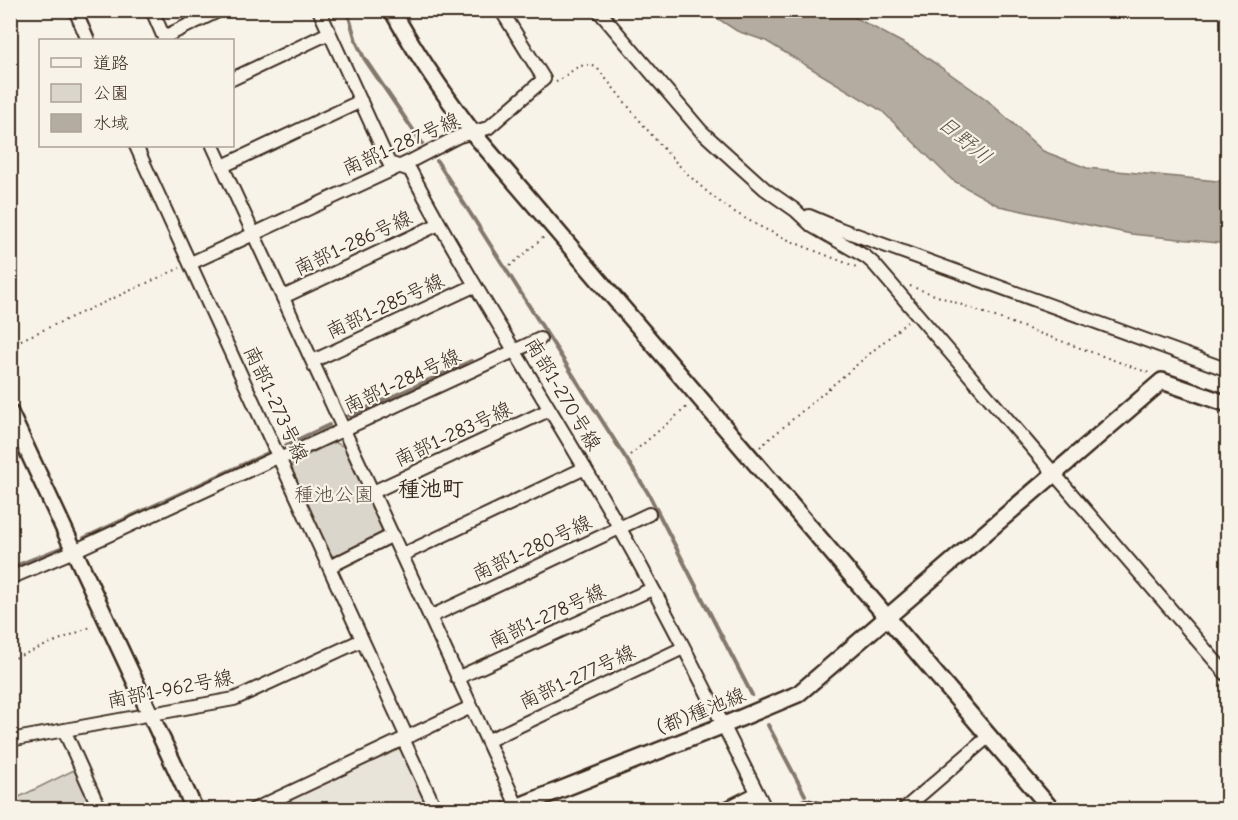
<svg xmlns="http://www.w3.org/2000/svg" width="1238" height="820" font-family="'Comic Neue','Klee One',sans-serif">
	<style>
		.built { fill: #e9e4d9 }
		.green { fill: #dbd6cb; stroke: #8b8074; stroke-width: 1.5 }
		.water { fill: #b4aca0; stroke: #84786c; stroke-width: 1.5 }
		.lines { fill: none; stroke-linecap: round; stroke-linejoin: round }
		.stream { stroke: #84786c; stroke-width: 4 }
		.minor-casing { stroke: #3b2a1e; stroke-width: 16 }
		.tertiary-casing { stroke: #3b2a1e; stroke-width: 20 }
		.path { stroke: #3b2a1e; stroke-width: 2; stroke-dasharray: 1.5 4.5; stroke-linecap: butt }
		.minor { stroke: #f7f3e8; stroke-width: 12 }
		.tertiary { stroke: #f7f3e8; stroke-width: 15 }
		.labels { text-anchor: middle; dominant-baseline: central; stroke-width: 4.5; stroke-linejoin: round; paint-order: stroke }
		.street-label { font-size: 20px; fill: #3b2a1e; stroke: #f7f3e8 }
		.park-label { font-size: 20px; fill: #5b4c41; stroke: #f7f3e8 }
		.water-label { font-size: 21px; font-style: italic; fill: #5f5145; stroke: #f7f3e8 }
		.quarter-label { font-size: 22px; font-weight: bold; fill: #3b2a1e; stroke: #f7f3e8 }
	</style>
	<rect width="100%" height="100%" fill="#f7f3e8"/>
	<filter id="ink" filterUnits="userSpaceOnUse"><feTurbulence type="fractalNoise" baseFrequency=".0167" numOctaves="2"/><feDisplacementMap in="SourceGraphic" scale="12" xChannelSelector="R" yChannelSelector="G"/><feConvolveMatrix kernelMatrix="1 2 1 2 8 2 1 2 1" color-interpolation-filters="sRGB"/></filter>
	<g filter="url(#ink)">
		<path class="built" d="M401 746 430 810H267Z"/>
		<path class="green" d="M334 442 343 446 382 530 379 538 338 558 331 555 291 469 293 462Z
			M74 770 93 809H11V801Z"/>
		<path class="water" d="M706 11H843L916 50 986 99 1043 151 1087 168 1227 182V244L1131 234 999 206 952 180 882 111 766 41 737 31Z"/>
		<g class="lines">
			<path class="stream" d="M347 10 356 41 364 58 422 143
				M437 161 648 493 752 695
				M349 416 471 361
				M286 445 329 425
				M84 538 270 452
				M10 568 63 547
				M768 725 805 795"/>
			<g class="minor-casing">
				<path id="minor" d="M75 10 88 40
					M152 10 165 40
					M319 10 389 163 410 170C475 292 551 407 619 527 671 619 718 715 766 810
					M598 10 701 131 765 189 795 210 812 226 866 257 874 264 1228 676
					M164 37 220 10
					M232 79 329 33
					M136 146 405 733V743L436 810
					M213 146 519 810
					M223 166 361 101
					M809 216 840 229 1228 370
					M191 263 409 162 459 136 488 128 544 79 501 10
					M283 297 439 224
					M313 361 474 286
					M373 492 549 410
					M402 555 585 468
					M329 567 393 535
					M10 578 74 551 273 459 286 456 540 339
					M430 617 649 514
					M457 678 652 589
					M64 730 100 810
					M10 740 234 699 362 640
					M487 741 683 648
					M253 810 471 707
					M723 810 757 793
					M798 810 806 806 823 810
					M903 810 989 736"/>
			</g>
			<g class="tertiary-casing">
				<path id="tertiary" d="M392 10C416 54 443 93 473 133L1052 810
					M10 413 195 810
					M509 810 724 725 798 694 1162 381 1228 404"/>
			</g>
			<path class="path" d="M10 17 16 10
				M556 82C569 75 581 58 597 68 639 118 678 175 733 211 772 236 816 251 859 268
				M510 266 544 237
				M910 286 1149 373
				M10 345 180 268
				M760 447 907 322
				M630 455 688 406
				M10 660 93 626"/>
			<use href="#minor" class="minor"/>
			<use href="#tertiary" class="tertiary"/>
		</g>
	</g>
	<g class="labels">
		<g class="street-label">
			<text transform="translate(401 144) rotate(-24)">南部1-287号線</text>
			<text transform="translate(353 243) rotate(-25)">南部1-286号線</text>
			<text transform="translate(385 306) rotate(-25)">南部1-285号線</text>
			<text transform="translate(402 381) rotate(-25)">南部1-284号線</text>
			<text transform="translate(563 394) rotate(59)">南部1-270号線</text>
			<text transform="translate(276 404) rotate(65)">南部1-273号線</text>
			<text transform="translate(453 434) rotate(-25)">南部1-283号線</text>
			<text transform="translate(532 548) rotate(-25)">南部1-280号線</text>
			<text transform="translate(547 616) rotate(-25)">南部1-278号線</text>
			<text transform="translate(577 677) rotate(-25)">南部1-277号線</text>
			<text transform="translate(170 689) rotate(-11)">南部1-962号線</text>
			<text transform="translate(701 711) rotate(-22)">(都)種池線</text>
		</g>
		<g class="park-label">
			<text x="334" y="494">種池公園</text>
		</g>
		<g class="water-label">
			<text transform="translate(965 140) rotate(40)">日野川</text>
		</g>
		<g class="quarter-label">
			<text x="431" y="489">種池町</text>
		</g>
	</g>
	<rect width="1238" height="820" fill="none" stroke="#f7f3e8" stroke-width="36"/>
	<rect x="18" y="18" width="1202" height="784" fill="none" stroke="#3b2a1e" stroke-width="2" filter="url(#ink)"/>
	<rect x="39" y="39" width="195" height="108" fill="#f7f3e8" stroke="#aca397" stroke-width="1.5"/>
	<rect x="51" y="58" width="30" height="9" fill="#f7f3e8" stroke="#aca397" stroke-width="1.5"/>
	<text x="93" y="69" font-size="18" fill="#3b2a1e">道路</text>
	<rect x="51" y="84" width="30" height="18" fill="#dbd6cb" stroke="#aca397" stroke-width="1.5"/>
	<text x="93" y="99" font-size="18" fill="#3b2a1e">公園</text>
	<rect x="51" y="114" width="30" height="18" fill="#b4aca0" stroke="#aca397" stroke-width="1.5"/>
	<text x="93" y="129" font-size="18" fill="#3b2a1e">水域</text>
</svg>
